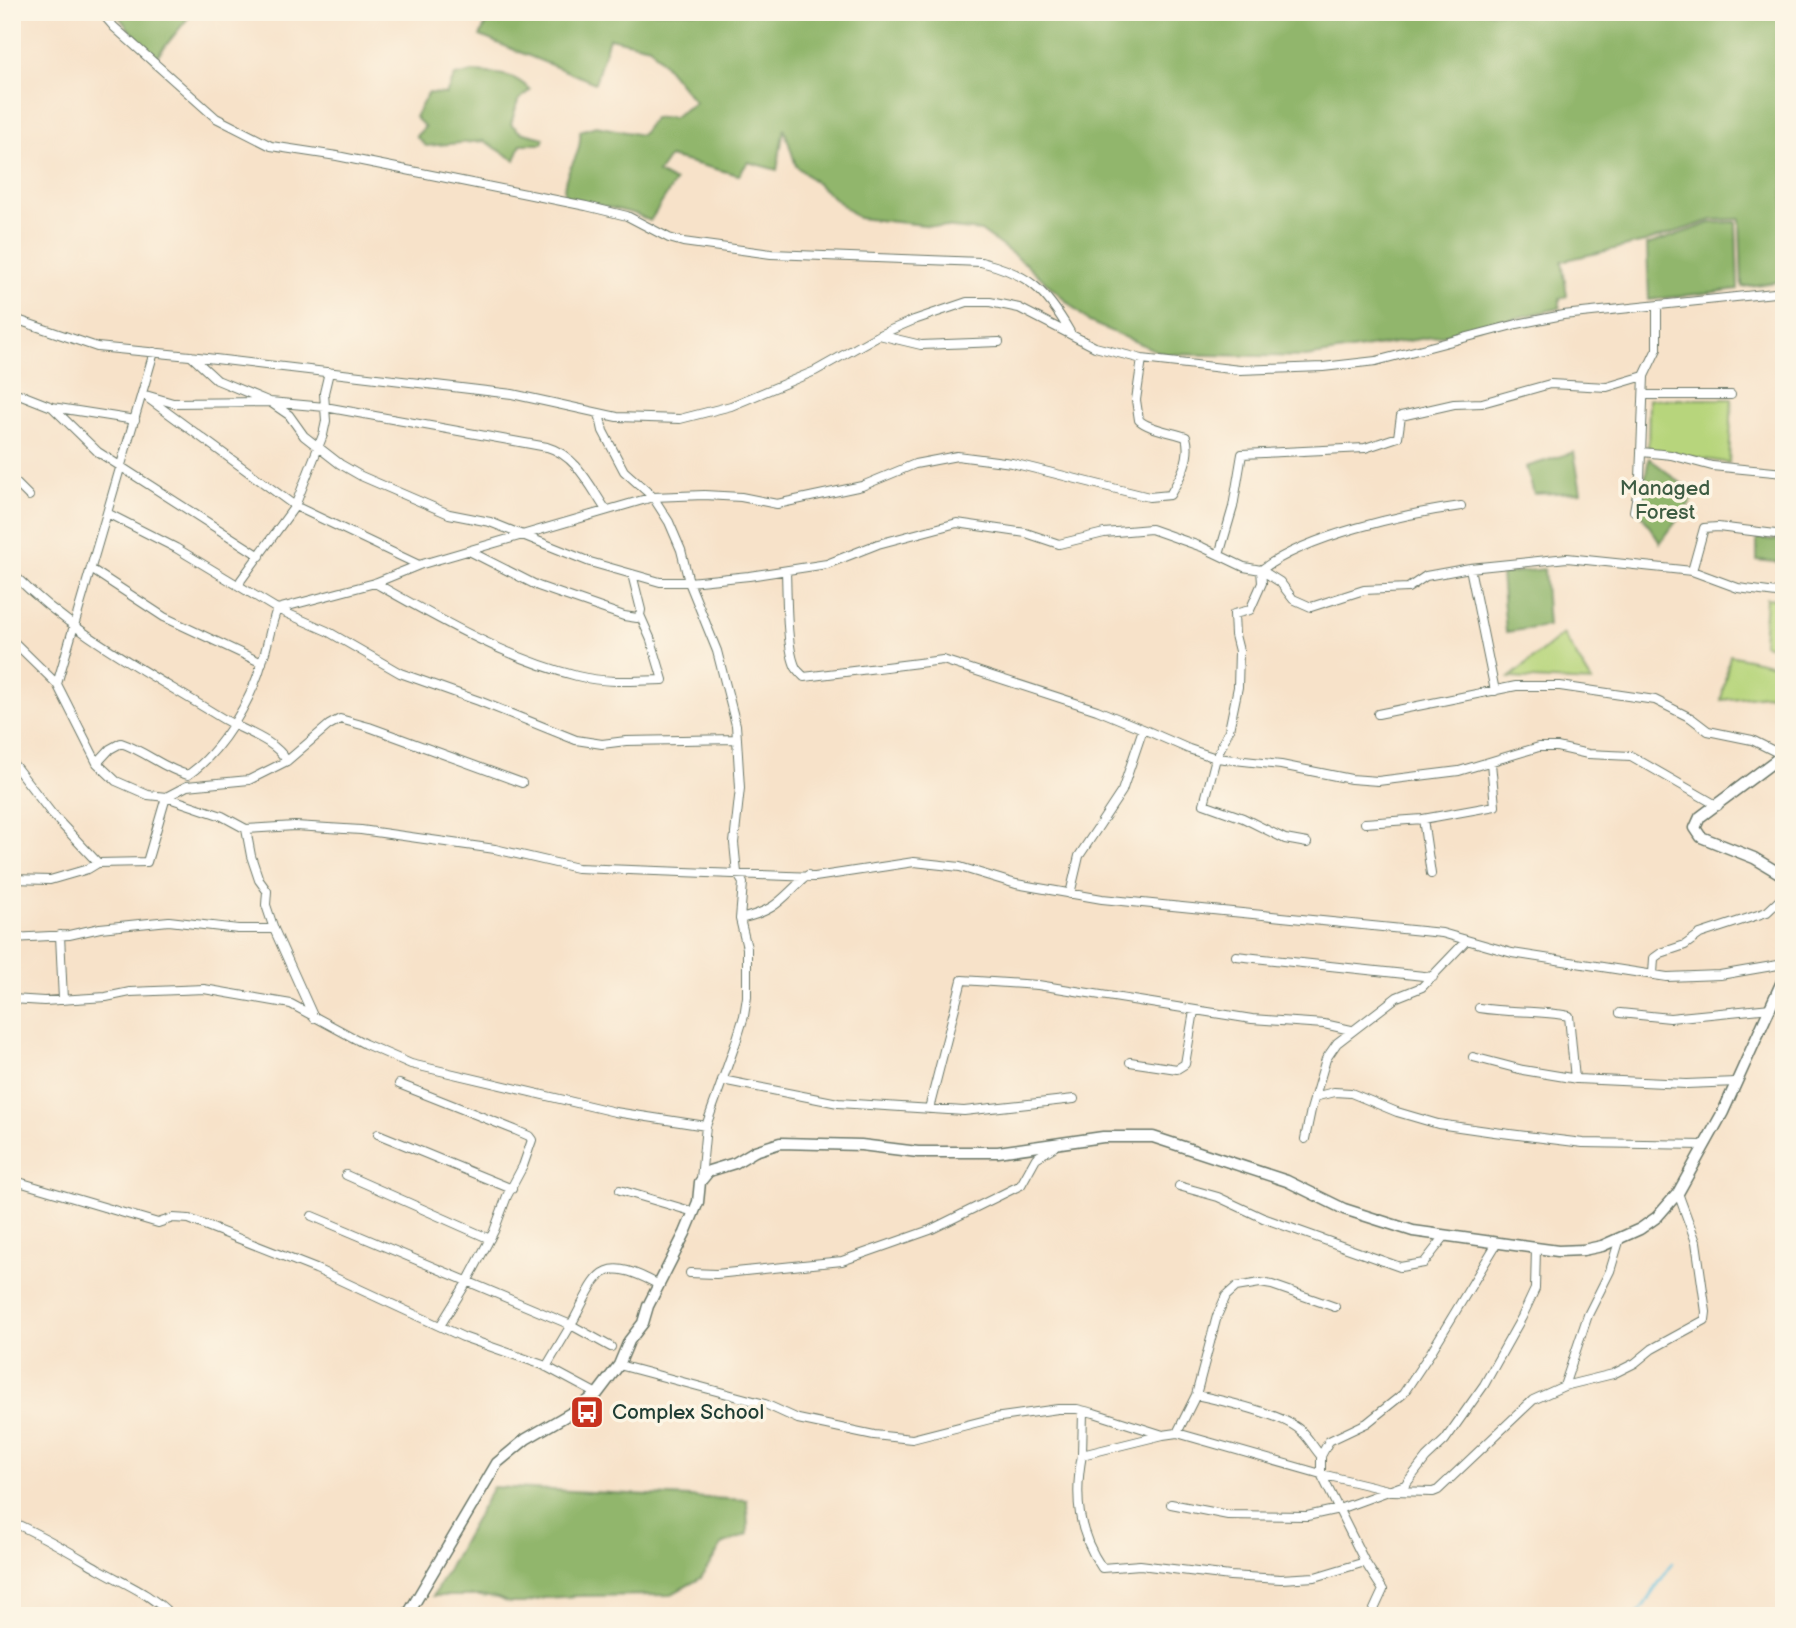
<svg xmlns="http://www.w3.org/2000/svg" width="1796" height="1628" font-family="'Balsamiq Sans',sans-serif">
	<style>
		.green { fill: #b7d57c; stroke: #6b8958; stroke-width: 2 }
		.forest { fill: #91b66c; stroke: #587a50; stroke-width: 2 }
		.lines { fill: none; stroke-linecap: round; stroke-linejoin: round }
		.stream { stroke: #61c1e0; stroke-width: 2.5 }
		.street-casing { stroke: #6b7768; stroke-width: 10 }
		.secondary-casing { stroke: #6b7768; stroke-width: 13 }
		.street { stroke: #fff; stroke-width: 8 }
		.secondary { stroke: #fff; stroke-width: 10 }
		.labels { text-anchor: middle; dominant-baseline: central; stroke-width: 7; stroke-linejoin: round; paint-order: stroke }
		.park-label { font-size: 21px; fill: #3d5b42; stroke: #fcf5e5 }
		.poi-label { font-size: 21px; fill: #1f3d34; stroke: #fcf5e5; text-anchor: start }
	</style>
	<rect width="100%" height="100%" fill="#fcf5e5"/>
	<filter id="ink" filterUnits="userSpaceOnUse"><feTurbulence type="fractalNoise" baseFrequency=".0143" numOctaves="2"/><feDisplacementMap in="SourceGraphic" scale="14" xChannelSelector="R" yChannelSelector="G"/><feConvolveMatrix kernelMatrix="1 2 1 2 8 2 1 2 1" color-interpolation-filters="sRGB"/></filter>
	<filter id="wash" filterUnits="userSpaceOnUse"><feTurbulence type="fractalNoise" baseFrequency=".00686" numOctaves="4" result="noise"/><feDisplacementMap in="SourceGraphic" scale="28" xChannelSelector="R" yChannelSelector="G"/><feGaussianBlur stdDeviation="1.57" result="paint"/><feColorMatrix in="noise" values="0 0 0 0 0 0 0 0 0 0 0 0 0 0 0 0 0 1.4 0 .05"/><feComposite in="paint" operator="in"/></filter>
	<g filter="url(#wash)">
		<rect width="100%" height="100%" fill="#f7e2c9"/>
		<path class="green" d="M1649 399H1732L1729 463 1648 450Z
			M1766 598 1784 600V648L1763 644Z
			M1563 634 1592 682 1509 678Z
			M1730 655 1784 667V693L1721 700Z"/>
		<path class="forest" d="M115 12H193L154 60Z
			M491 12H1784V281L1742 287 1740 219 1712 220 1645 242 1562 261 1567 296 1560 299V308L1439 336 1306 357 1164 354 1089 322 1026 264 981 231 858 218 796 166 784 128 777 170 748 162 739 175 669 157 658 173 675 182 650 221 636 214 565 197C560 171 583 160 580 131L596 126 641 135 654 118 674 117 695 102 650 47 609 38 595 83 480 36Z
			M473 72C495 73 514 73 530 90L518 101 511 124 520 132 544 138 542 144H521L515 160 484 141 426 146 416 136 425 127 415 117 428 93 446 94 455 76Z
			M1736 222 1738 289 1649 300 1647 245 1711 223Z
			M1574 452 1581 492 1534 494 1526 467Z
			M1649 458 1696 495 1660 543 1639 510Z
			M1757 538 1784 541V563L1757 560Z
			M1544 569 1548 626 1506 632 1501 574Z
			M493 1487 747 1500 748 1534 722 1545 701 1578 670 1595 577 1596 544 1598 524 1603H510L497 1598 480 1596H433Z"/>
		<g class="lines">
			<path class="stream" d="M1637 1616 1672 1563"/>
		</g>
	</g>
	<g filter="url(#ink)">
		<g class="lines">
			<g class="street-casing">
				<path id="street" d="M101 12 114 27 216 118 271 146 337 156 586 206 627 216 669 238 683 242 771 254 981 262C1029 274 1046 290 1070 332
					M12 318 97 347 190 356 512 394 617 417 680 419 731 406 815 371 879 335 914 320 967 302H990L1019 308 1095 347 1142 359 1240 370 1323 367 1376 361 1517 324 1563 315 1784 292
					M879 335 921 345 999 342
					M191 356 217 380 270 402 289 415 304 436 340 464 361 476 449 514 490 522 590 562 660 582H689L749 576 827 564 878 544 957 523 1026 533 1059 544 1104 533 1151 529 1202 547 1244 567 1261 570C1308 535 1403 514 1461 506
					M142 394 173 403 270 402 325 407 547 447C576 455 590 486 606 510
					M1644 395H1731
					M12 397 19 394 52 407 135 420
					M149 399 295 506 419 565
					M52 407 98 452 260 556
					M599 413 603 431 624 471 653 497 704 495 741 497 777 504 862 486 915 464 957 456 1012 463 1149 497 1170 495C1180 478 1192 457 1186 437 1172 432 1148 429 1139 420L1136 400 1142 359
					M1642 452 1671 455 1712 466 1784 473
					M12 479 29 496
					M1634 511 1640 478 1644 376 1657 349V306
					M107 513 176 548 239 586
					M469 551 538 586 624 616 637 618 640 615 641 610 632 574
					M1219 555 1233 507 1242 454 1365 448 1398 437 1401 416 1454 404 1482 403 1550 384 1607 387 1644 376
					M1470 568 1495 691
					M91 569 164 617 262 663
					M1261 570 1280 582 1293 599 1311 607 1364 590 1408 588 1426 576 1470 568 1567 558 1692 571 1738 588 1784 594
					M1261 570 1262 583 1250 610 1234 614 1235 635 1239 651 1238 687 1229 730 1216 758 1204 804 1243 818 1285 839 1307 843
					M786 571C787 593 786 649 796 668 796 669 803 676 804 677L943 660 1097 710 1143 729
					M1692 571 1704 528 1718 527 1784 535
					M12 573C71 633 149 673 220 717 242 731 273 738 287 761
					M375 583C437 618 508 659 577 676 605 683 635 681 663 680L651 640 640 615
					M277 609 375 583 419 565 653 497 669 522 681 550 689 582 717 651 736 725 737 739 740 788 734 843 737 873 743 883 740 919 747 948V997L744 1016 736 1042 706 1126 701 1179
					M277 609 327 631 400 673 479 701 576 740 602 744 626 741 737 739
					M12 640 57 684 97 763 116 781 148 795 166 797 222 816 246 829 295 826 361 830 495 849 577 868 815 877 914 862 960 867 1016 884 1102 899 1442 933 1512 953 1667 977 1720 975 1784 964
					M57 684 154 352
					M1378 714 1516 686H1560L1655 700 1691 718 1708 731 1752 740 1782 755
					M97 763 110 749 121 743C145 751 164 769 188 775 222 751 251 701 262 662 268 645 270 627 277 609L239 586 241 580 295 506 323 435 326 421 324 393 329 372
					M15 766 52 814 98 863
					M1365 823 1423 819
					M246 829 251 856 259 880 267 891 266 905 274 929 314 1018
					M1431 874 1423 819 1495 806 1491 763
					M12 879 50 880 88 869 98 863 147 862 166 797 187 786 249 780 287 761 329 725 340 719 369 727 522 783
					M1070 894 1079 856 1122 791 1143 729 1189 749 1216 758 1281 765 1351 779 1378 781 1459 771 1539 747H1557L1588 754 1631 756 1718 806
					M740 919C780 909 780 899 808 875
					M60 935 63 1000
					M12 938 69 935 100 928 169 921 238 929H274
					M1236 956 1433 977
					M1653 974 1654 958 1661 953 1685 945 1700 934 1767 912 1784 896
					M12 999 44 1001 106 997 130 992 204 989 291 1004 365 1044 411 1064 615 1112 706 1126
					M1479 1008C1509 1013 1539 1010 1569 1016L1575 1079
					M1620 1013 1670 1018 1771 1008
					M1473 1057 1523 1070 1577 1079 1686 1084 1737 1082
					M1130 1062 1177 1069 1185 1064 1194 1011
					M722 1080 838 1103 964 1111 1074 1099
					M399 1084 515 1130 529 1136 532 1140 523 1166 507 1196 494 1231 467 1282 440 1326
					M1314 1097 1334 1092 1351 1093 1397 1112 1438 1124 1494 1132 1583 1143 1705 1145
					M929 1109 962 980 1038 985 1252 1019 1324 1024 1351 1030
					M378 1134 512 1189
					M1305 1139 1311 1110 1326 1059 1337 1043 1397 997 1422 987 1466 941
					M346 1175 490 1239
					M12 1180 158 1223 173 1218 189 1219 316 1269 463 1337 543 1365 597 1394
					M1179 1186 1218 1197 1263 1218 1400 1267 1424 1263 1445 1236
					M620 1190 694 1212
					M312 1216 571 1325 546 1367
					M690 1273 716 1274 842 1261 930 1230 1021 1185 1036 1158 1057 1145
					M611 1347 571 1325C598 1276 598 1251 659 1285
					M619 1365 765 1404 798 1419 874 1435 912 1439 994 1418 1058 1409H1077L1094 1413 1163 1435 1177 1433 1321 1474 1392 1491 1433 1492 1438 1490 1533 1400 1564 1386 1613 1374 1635 1363 1652 1349 1705 1320 1706 1312 1696 1242 1678 1193
					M1564 1386 1588 1315 1610 1271 1620 1238
					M1196 1395C1220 1400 1282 1414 1300 1430 1308 1437 1314 1448 1321 1456
					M1177 1433 1196 1395 1217 1316 1226 1296 1236 1287 1260 1283 1272 1285 1335 1307
					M1163 1435 1082 1455C1074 1497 1078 1533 1102 1568L1140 1565 1230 1576 1281 1579 1315 1577 1365 1562 1321 1474V1456L1329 1441 1367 1423 1403 1394 1431 1352 1497 1243
					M1082 1455 1083 1411
					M1171 1504 1228 1515 1307 1516 1339 1509 1405 1485 1426 1458 1445 1440 1484 1385 1522 1317 1535 1289 1536 1248
					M12 1522C44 1536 70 1552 99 1569 127 1585 149 1593 173 1616
					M1365 1562 1383 1590 1371 1616"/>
			</g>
			<g class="secondary-casing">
				<path id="secondary" d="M1784 754 1700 817 1695 828 1701 837 1754 858 1784 876
					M407 1616 497 1463 526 1439 576 1410 597 1394 619 1365 629 1341 643 1323 648 1306 685 1233 698 1202 700 1182 709 1171 735 1163 755 1151 780 1143 861 1145 918 1152H998L1103 1137H1153L1287 1181 1344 1209 1413 1231 1558 1251 1583 1250 1602 1246 1640 1229 1657 1217 1678 1193 1723 1112 1784 977"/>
			</g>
			<use href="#street" class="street"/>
			<use href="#secondary" class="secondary"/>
		</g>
	</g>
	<defs>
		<g id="bus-square" transform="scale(1.75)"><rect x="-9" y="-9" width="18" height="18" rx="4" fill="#c8321e" stroke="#fcf5e5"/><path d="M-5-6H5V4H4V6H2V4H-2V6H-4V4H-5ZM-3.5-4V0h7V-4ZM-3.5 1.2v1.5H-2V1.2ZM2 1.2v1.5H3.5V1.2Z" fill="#fff"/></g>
	</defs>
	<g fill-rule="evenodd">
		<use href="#bus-square" x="587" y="1412"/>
	</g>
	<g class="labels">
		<g class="park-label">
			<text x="1665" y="488">Managed<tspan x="1665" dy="24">Forest</tspan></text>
		</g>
		<g class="poi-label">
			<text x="612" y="1412">Complex School</text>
		</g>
	</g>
	<rect width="1796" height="1628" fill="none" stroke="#fcf5e5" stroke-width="42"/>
</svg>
